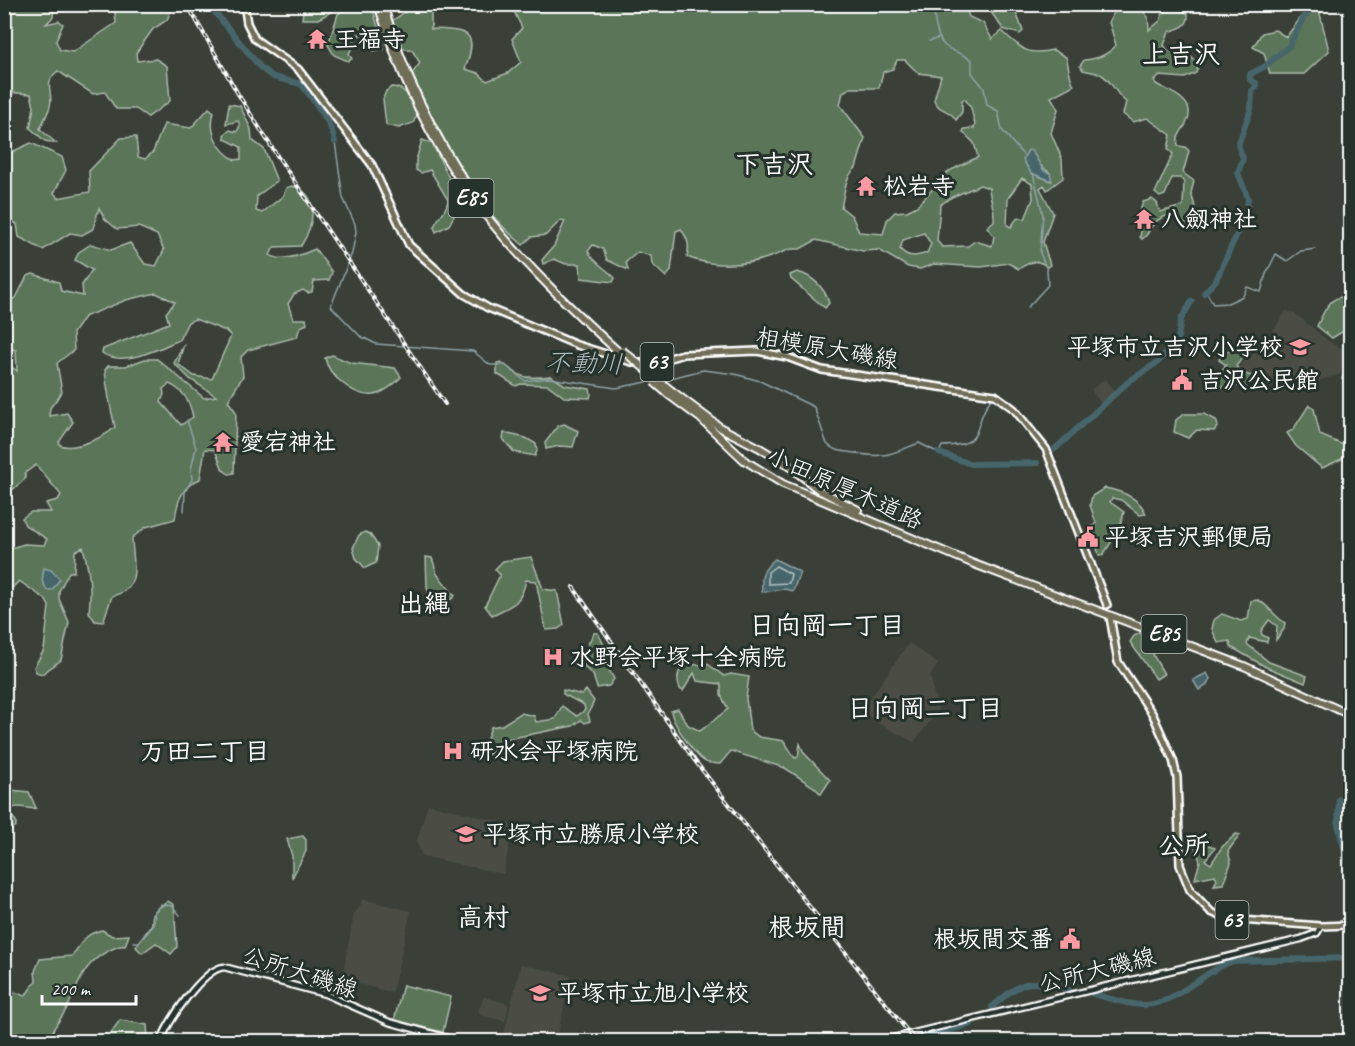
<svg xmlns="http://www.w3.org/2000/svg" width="1355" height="1046" font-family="Caveat,'Klee One',sans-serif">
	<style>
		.built { fill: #4c4d44 }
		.green { fill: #5a7459; stroke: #acbaac; stroke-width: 1.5; fill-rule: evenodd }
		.water { fill: #46666c; stroke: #90a3a7; stroke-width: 1.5 }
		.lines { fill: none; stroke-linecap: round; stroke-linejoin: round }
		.shore { stroke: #b5c2c4; stroke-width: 1.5 }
		.stream { stroke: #90a3a7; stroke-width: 1.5 }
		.river { stroke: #46666c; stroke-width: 6 }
		.secondary-casing { stroke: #fff; stroke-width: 9 }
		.primary-casing { stroke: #fff; stroke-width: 10 }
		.trunk-casing { stroke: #fff; stroke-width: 10 }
		.secondary { stroke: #26332d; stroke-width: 4.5 }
		.primary { stroke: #716e59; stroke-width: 5 }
		.trunk { stroke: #716e59; stroke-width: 6 }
		.rail-casing { stroke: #fff; stroke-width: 4 }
		.rail { stroke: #26332d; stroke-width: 1.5; stroke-dasharray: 4.5; stroke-linecap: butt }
		.trunk-bridge-casing { stroke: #fff; stroke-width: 10; stroke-linecap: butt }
		.trunk-bridge { stroke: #716e59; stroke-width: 6 }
		.labels { text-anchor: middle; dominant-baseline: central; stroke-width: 6; stroke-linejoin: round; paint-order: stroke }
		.shield { fill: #26332d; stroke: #bec2c0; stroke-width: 1.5 }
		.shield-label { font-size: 22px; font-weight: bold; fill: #fff }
		.poi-label { font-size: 24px; font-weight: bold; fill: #fff; stroke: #26332d; text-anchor: start }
		.street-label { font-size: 24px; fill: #fff; stroke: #26332d }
		.neighbourhood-label { font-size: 26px; font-weight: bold; fill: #fff; stroke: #26332d }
		.water-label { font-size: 26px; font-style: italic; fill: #acbabd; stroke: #26332d }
	</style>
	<rect width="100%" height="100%" fill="#3a4038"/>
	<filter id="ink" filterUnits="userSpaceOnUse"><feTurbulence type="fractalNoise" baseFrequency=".0167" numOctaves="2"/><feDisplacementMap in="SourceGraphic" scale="12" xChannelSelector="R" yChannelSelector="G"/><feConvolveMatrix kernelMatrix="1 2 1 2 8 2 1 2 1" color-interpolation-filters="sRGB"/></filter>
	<g filter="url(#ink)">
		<path class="built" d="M1286 311 1294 313 1331 343 1347 351 1341 374 1297 387 1282 384 1278 386 1237 368 1267 340Z
			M1105 379 1115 392 1101 403 1091 390Z
			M909 643 938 664 930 676 938 711 914 742 876 722 862 710Z
			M428 804 514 825 503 874 422 856 417 841Z
			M362 899 411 911 392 993 342 979 354 914 360 907Z
			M521 964 571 976 556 1041 502 1042Z
			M484 997 509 1004 505 1021 480 1015 479 1009Z"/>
		<path class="green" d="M4 5H61L54 8 53 17 46 24 59 21 63 24 56 41 60 50 73 52 116 23 114 5H173L167 20 153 29 136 53 137 61 156 59 167 66 170 101 148 117 136 109H116L105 92 93 94 58 71C42 83 54 92 50 106 48 114 43 121 40 129L56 143 45 141 30 128 34 107 31 94 5 92Z
			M304 5V4L344 5 318 19H302Z
			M351 5 372 6 384 49 373 51 362 34 357 36 349 54 352 59 348 61 334 55 328 45 338 14Z
			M415 5H444L431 14V29C466 31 480 29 465 69L478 73 487 81 508 73 521 62 512 39 522 28 511 5H965L969 17 983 23 992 39 1002 31C1022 49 1026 56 1053 50L1066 57C1069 66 1069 77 1074 85L1051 97 1058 109 1051 133 1062 159 1063 178 1047 190 1044 185 1040 188 1053 213 1043 242 1050 265 1047 267C1037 258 1029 262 1019 269L1008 263 981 267 934 264 920 269 908 267 879 250 863 251 816 240 800 249C789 247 781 254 770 257 746 266 711 267 687 257 690 245 688 239 681 229L676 231 671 271 666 277 652 264 651 256 638 252 626 262 628 270 607 260 603 249 593 245 588 251C594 263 606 268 615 278L613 282 581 278 580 264H566L554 259 543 264 542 260 554 246 565 221 561 220 546 235 531 237 523 245C469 201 439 137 411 75L420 63 412 50 403 48 392 21ZM897 60H905L918 73 941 76 934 100C939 112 950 109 956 120L962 112V100L965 99 971 108 975 125 974 128 964 129 963 132 974 143 978 157 949 171 917 206 907 211 895 212 887 220 883 234 859 232 852 216 841 207C845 194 844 177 856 168L865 138 840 105 843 92 850 88H879L883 72 893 69ZM1027 164 1041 166 1050 173 1051 181 1031 173ZM1022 178 1032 184 1033 199 1025 219 1018 217 1011 227 1007 225 1008 198ZM980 185 989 188C990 203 995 204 994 221L987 227 994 236 992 246 975 241 968 246 942 247 937 241 940 205 952 197ZM924 233 931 244 927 253C917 256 908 259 900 249L903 240Z
			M986 5H1008L1017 15 1023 31 1020 34 1003 29Z
			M1114 5H1139L1148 17 1149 30 1160 21 1164 11 1180 9 1188 14C1189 27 1179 28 1169 32L1164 45 1167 50 1185 52 1199 64 1196 73 1185 78 1160 76 1154 81 1156 84C1170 92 1199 101 1186 124 1181 132 1176 137 1178 146L1185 147 1189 151 1183 173 1194 181 1191 193 1199 220 1195 232C1183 223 1170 206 1154 224 1148 229 1150 234 1142 239L1140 237 1141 231 1147 225 1137 220 1143 202 1152 199 1157 203 1160 212 1183 206 1184 182 1180 178H1172L1165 195 1160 197 1155 193 1173 154 1168 149 1171 135 1147 118 1133 122 1123 114 1126 102C1116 95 1113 82 1102 75 1097 72 1089 72 1083 70L1080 66 1084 60C1097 59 1108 55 1116 45L1109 22 1115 10Z
			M1306 5H1321L1320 14 1329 51 1304 74H1270L1264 53 1253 47 1262 33 1275 30 1286 37 1306 11Z
			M392 87C408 87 411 103 417 115L413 123 399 128 386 125 383 99 386 91Z
			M229 104 240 106 251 129 252 140 264 149 277 181 257 196 256 211 262 213 283 196 286 188 292 186C323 194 312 228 301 246L274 247 270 255C282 263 302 255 315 249L332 272 329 280 314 281 312 292 308 293 303 290 294 294 288 304 293 319H306L307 324 300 327 297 337 248 350 241 357 243 376 228 401 236 412 234 473 229 474 223 470 215 450 205 449 200 479C182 486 177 502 175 519L146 527 132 538C132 560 144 588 112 596L103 622 95 621 89 612C92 589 89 570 83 547L75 551 74 572H69L59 591V599L69 622 61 660 42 674 36 672 34 667 44 650 49 606 45 599 19 581 5 595V550L24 544 44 545 47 539 25 525 22 518 31 512H51L46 503 58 500 61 495 36 465 25 473V479L10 492 5 501V362L17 371 16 350 5 348 4 302 16 298 27 276 33 274 59 282 61 291 83 296 82 285 92 270 75 260 79 252 91 244 111 250 130 243 145 264 156 266 164 250 157 235 139 227 117 229 105 219 99 208 93 229 82 235 70 233 43 250 19 237 17 224 5 217V149L14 151 31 143 62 157 66 170 54 193 58 198 90 192 89 171 121 138 136 137 138 157 145 159 153 152 164 124 191 128 209 108 214 112C208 132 218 150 235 160L241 159V147L225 139 224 135 230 130 237 132 240 125 238 121 226 124ZM156 293 175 302 166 313 169 323 103 349 102 353C122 367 157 350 179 340L188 322 195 319 226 331 231 336 212 379 194 376 178 364 184 344 174 363 190 379 216 396 204 398 157 359H145L126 366H108L105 370C107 391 110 406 115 427 105 437 74 451 60 445L59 442 73 422 67 413 49 416 50 408 62 392 57 363 74 350 73 333 84 317 126 300ZM169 384C184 390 190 402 193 417L181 425 161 402 164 394 163 389Z
			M422 140 432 143 461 203 449 225 436 232 434 227C438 216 447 212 448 200L430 170 421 173 416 170V160Z
			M797 272C813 276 825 288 829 303L825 308 791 279 790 275Z
			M1350 294V327L1332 338 1317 326C1325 311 1328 295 1349 297Z
			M1243 339 1255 343 1236 366 1240 372 1266 381 1260 388 1234 386 1207 388 1226 365 1219 360 1223 352 1235 350Z
			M1350 353V388L1342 379Z
			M332 355 351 363 395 368 401 377C395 384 383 393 374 395 355 398 328 375 325 358Z
			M501 362C523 379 523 379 551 376L565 385 590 389 591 394 590 398 564 397 548 385 521 384 516 386 497 374V363Z
			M1309 405 1314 409 1320 435 1350 448V455L1322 468 1296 446 1287 433 1293 430Z
			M1184 414H1204L1216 420 1218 426 1214 431 1197 430 1188 438 1174 432 1176 420Z
			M564 424 578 431 573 447 559 446 546 449 545 443 558 426Z
			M504 433 526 438 536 444 537 451 535 456 514 452 503 439Z
			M1105 488C1121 491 1140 498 1146 514L1140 515 1121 500 1112 498 1110 502 1124 512 1119 530 1103 555H1099L1091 528 1096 523 1090 505 1092 496Z
			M365 532 370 534 378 546 376 563 365 568 356 558 353 548 359 535Z
			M426 557 432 558 437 574 455 596 449 601 432 605 427 587Z
			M531 557 543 589 557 591 564 625 558 629 546 630 536 581 526 580C521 604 513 605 492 615L485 606 500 575 495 569 503 561Z
			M1258 600C1266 603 1275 617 1285 623L1284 629 1276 640 1277 626 1269 620 1261 631 1262 635 1268 638 1267 642 1249 638 1247 644 1269 662 1307 676 1305 683 1266 667 1231 647 1230 641 1218 643 1212 629 1214 620 1222 614 1241 621 1248 619 1251 601Z
			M1142 632 1162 638 1153 655 1164 674 1156 679 1130 642 1134 636Z
			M594 633H598L610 657 608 668 614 679 609 686 597 688 593 675 584 667 588 644Z
			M705 662 724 676 731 674 749 677 746 698 750 730 759 737 784 741 795 758 798 757 800 744 804 753 830 780 821 794 814 787 785 768 731 751 720 764C716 763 709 764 706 762 695 757 672 722 671 711L678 709 688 725 700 731 728 709 721 695V684L697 681 694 673 683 691 680 689C676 679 677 672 685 664L701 665Z
			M563 690 582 695 586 690 594 701 588 714 590 721 585 723 581 720 573 726 502 740 492 753 474 759 468 756 471 748 484 747 491 727 502 725 521 713 534 716 536 722 555 719 562 706 577 716 585 710 584 705 563 694Z
			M4 776 10 790 29 792 36 808C27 811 15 801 8 813L16 821V826L5 834Z
			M1236 834 1240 835 1228 851 1231 863 1223 884 1214 885 1217 880 1215 875 1195 879 1200 861 1194 844 1200 851 1209 845 1215 848 1205 860 1211 864 1222 847Z
			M303 836 306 840V851L292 878V856L287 839Z
			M168 901 174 905 177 947 171 954 156 943 142 953 136 947 152 924C151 909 158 910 168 901Z
			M102 930 112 936 129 935 125 946C119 945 117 947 112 949 82 963 81 981 67 1008 60 1022 53 1024 50 1041H5V998L15 992 25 996 36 981 35 971 40 959 72 956C82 943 84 934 102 930Z
			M403 985 451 997 443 1032 394 1021Z
			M120 1020 147 1025 148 1038 145 1041H105Z"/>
		<path class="water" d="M1028 150 1032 151 1044 171 1050 173 1052 181 1031 173 1023 160Z
			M775 559 800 572 793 591 784 589 762 592C761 575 762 570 775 559Z
			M44 568 51 570 60 579 52 590H47L42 581Z
			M1207 673 1210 679 1206 686 1199 690 1193 680Z"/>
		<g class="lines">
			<path class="shore" d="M776 566 791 574 789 583 768 584V572Z"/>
			<path class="stream" d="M935 4C933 16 936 38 945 46 953 52 964 54 972 60V73L984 88 987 105 998 111 1002 130 1024 156
				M929 41 940 38
				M335 142 343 198 355 224 356 232 352 253 331 306 360 336 376 344 473 351 490 365H505L525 381 549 378 616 388 652 381
				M1206 291 1213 304 1228 303 1243 296 1247 287 1261 292 1266 274 1276 254 1287 261 1301 251 1316 249
				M1028 307 1048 285 1047 270 1040 253 1043 215 1033 173
				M663 380 703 370 735 374 760 381 814 407 827 444C835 452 843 451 854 453 886 459 890 454 919 443L939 453 942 446C988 446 970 427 991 399
				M184 511 185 492 192 479 191 469 196 448 187 420
				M134 942H139C148 931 157 927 154 912L161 904 172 906 180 915
				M1339 959 1350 964"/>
			<path class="river" d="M208 4 261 68 273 77 301 84C313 100 332 122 335 142
				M1204 293 1216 280 1246 214 1248 198 1238 173 1243 158 1238 145 1251 109 1252 91 1256 87V83L1250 80V74L1264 67 1289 46 1303 19 1315 4
				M1055 449 1128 382 1158 362 1178 338 1181 319 1192 301
				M939 453 971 464 1037 463
				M1339 799 1338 824 1350 872
				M1093 994C1109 998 1128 1005 1144 1005 1177 1004 1202 971 1233 961L1350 958
				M992 1007C1025 978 1027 980 1069 989
				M911 1042 971 1024"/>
			<g class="secondary-casing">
				<path id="secondary" d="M161 1042C166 1023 203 969 224 967L325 994 389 1022 462 1042
					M877 1042 1301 939 1317 933 1321 926"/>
			</g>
			<g class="primary-casing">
				<path id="primary" d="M244 4 247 23 255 39 298 69 372 165 409 245 464 294 488 308 577 345 635 363H654L683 354 757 351 787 357 822 370 995 395 1014 409 1046 449 1107 605
					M1110 617 1118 662 1153 715 1173 760 1177 777 1180 865 1190 890 1211 912 1227 919 1321 926 1350 925"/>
			</g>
			<g class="trunk-casing">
				<path id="trunk" d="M378 4C424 160 503 248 621 354
					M383 4C403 73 432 134 472 192
					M672 391 721 428 758 447 788 465 819 490 858 510
					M669 395 700 418 744 460 783 484 974 564 1244 666 1350 715"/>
			</g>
			<use href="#secondary" class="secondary"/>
			<use href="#primary" class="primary"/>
			<use href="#trunk" class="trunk"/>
			<g class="rail-casing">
				<path id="rail" d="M187 4 238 94 276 154 445 404
					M573 587 695 761 916 1042"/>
			</g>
			<use href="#rail" class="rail"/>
			<g class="trunk-bridge-casing">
				<path id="trunk-bridge" d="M622 350 672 391
					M654 382 669 395"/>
			</g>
			<use href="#trunk-bridge" class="trunk-bridge"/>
		</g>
	</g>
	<defs>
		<g id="temple-bare" transform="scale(1.62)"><path d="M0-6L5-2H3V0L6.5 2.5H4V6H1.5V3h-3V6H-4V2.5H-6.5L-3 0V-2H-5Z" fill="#ff9aa2" stroke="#26332d" stroke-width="2.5" paint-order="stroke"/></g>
		<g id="school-bare" transform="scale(1.62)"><path d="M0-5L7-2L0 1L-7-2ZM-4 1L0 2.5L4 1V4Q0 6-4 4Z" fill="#ff9aa2" stroke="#26332d" stroke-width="2.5" paint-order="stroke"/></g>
		<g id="civic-bare" transform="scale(1.62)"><path d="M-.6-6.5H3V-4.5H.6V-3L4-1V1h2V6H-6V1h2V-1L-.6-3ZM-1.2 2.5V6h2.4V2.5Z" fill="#ff9aa2" stroke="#26332d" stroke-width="2.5" paint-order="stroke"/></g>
		<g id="hospital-bare" transform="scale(1.62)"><path d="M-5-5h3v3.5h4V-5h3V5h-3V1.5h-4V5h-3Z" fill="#ff9aa2" stroke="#26332d" stroke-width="2.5" paint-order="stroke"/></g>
	</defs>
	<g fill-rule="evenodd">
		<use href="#temple-bare" x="317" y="39"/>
		<use href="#temple-bare" x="866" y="186"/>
		<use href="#temple-bare" x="1144" y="219"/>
		<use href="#school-bare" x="1300" y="347"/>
		<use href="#civic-bare" x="1182" y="380"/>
		<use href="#temple-bare" x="223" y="442"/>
		<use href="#civic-bare" x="1088" y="537"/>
		<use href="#hospital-bare" x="553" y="657"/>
		<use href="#hospital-bare" x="453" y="751"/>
		<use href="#school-bare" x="466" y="834"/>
		<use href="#civic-bare" x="1070" y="939"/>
		<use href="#school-bare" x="540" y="993"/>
	</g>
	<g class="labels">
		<g class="shield">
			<rect x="448.5" y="179" width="45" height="38" rx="4.5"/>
			<rect x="640.5" y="343" width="33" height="38" rx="4.5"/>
			<rect x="1141.5" y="615" width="45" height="38" rx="4.5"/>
			<rect x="1215.5" y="901" width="33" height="38" rx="4.5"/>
		</g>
		<g class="shield-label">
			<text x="471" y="198">E85</text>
			<text x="657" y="362">63</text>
			<text x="1164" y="634">E85</text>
			<text x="1232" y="920">63</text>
		</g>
		<g class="poi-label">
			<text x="334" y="39">王福寺</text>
			<text x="883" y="186">松岩寺</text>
			<text x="1161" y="219">八劔神社</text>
			<text x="1283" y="347" text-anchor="end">平塚市立吉沢小学校</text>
			<text x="1199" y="380">吉沢公民館</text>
			<text x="240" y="442">愛宕神社</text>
			<text x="1105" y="537">平塚吉沢郵便局</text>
			<text x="570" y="657">水野会平塚十全病院</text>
			<text x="470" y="751">研水会平塚病院</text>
			<text x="483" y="834">平塚市立勝原小学校</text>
			<text x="1053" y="939" text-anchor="end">根坂間交番</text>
			<text x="557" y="993">平塚市立旭小学校</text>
		</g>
		<g class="street-label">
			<text transform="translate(827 348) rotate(10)">相模原大磯線</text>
			<text transform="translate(845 488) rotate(24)">小田原厚木道路</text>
			<text transform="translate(1097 970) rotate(-14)">公所大磯線</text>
			<text transform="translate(300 972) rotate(18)">公所大磯線</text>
		</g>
		<g class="neighbourhood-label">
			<text x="1181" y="54">上吉沢</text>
			<text x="774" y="164">下吉沢</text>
			<text x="424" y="603">出縄</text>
			<text x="827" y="625">日向岡一丁目</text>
			<text x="925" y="708">日向岡二丁目</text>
			<text x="205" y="751">万田二丁目</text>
			<text x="1184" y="845">公所</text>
			<text x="483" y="917">高村</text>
			<text x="807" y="927">根坂間</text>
		</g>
		<g class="water-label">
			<text transform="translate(584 363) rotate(2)">不動川</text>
		</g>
	</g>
	<rect width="1355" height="1046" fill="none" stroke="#26332d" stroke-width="24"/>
	<rect x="12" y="12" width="1331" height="1022" fill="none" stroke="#fff" stroke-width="2" filter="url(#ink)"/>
	<path d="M42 995v9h94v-9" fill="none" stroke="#ffffff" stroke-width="3"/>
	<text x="51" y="995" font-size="18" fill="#ffffff" stroke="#26332d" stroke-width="4.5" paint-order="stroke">200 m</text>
</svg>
